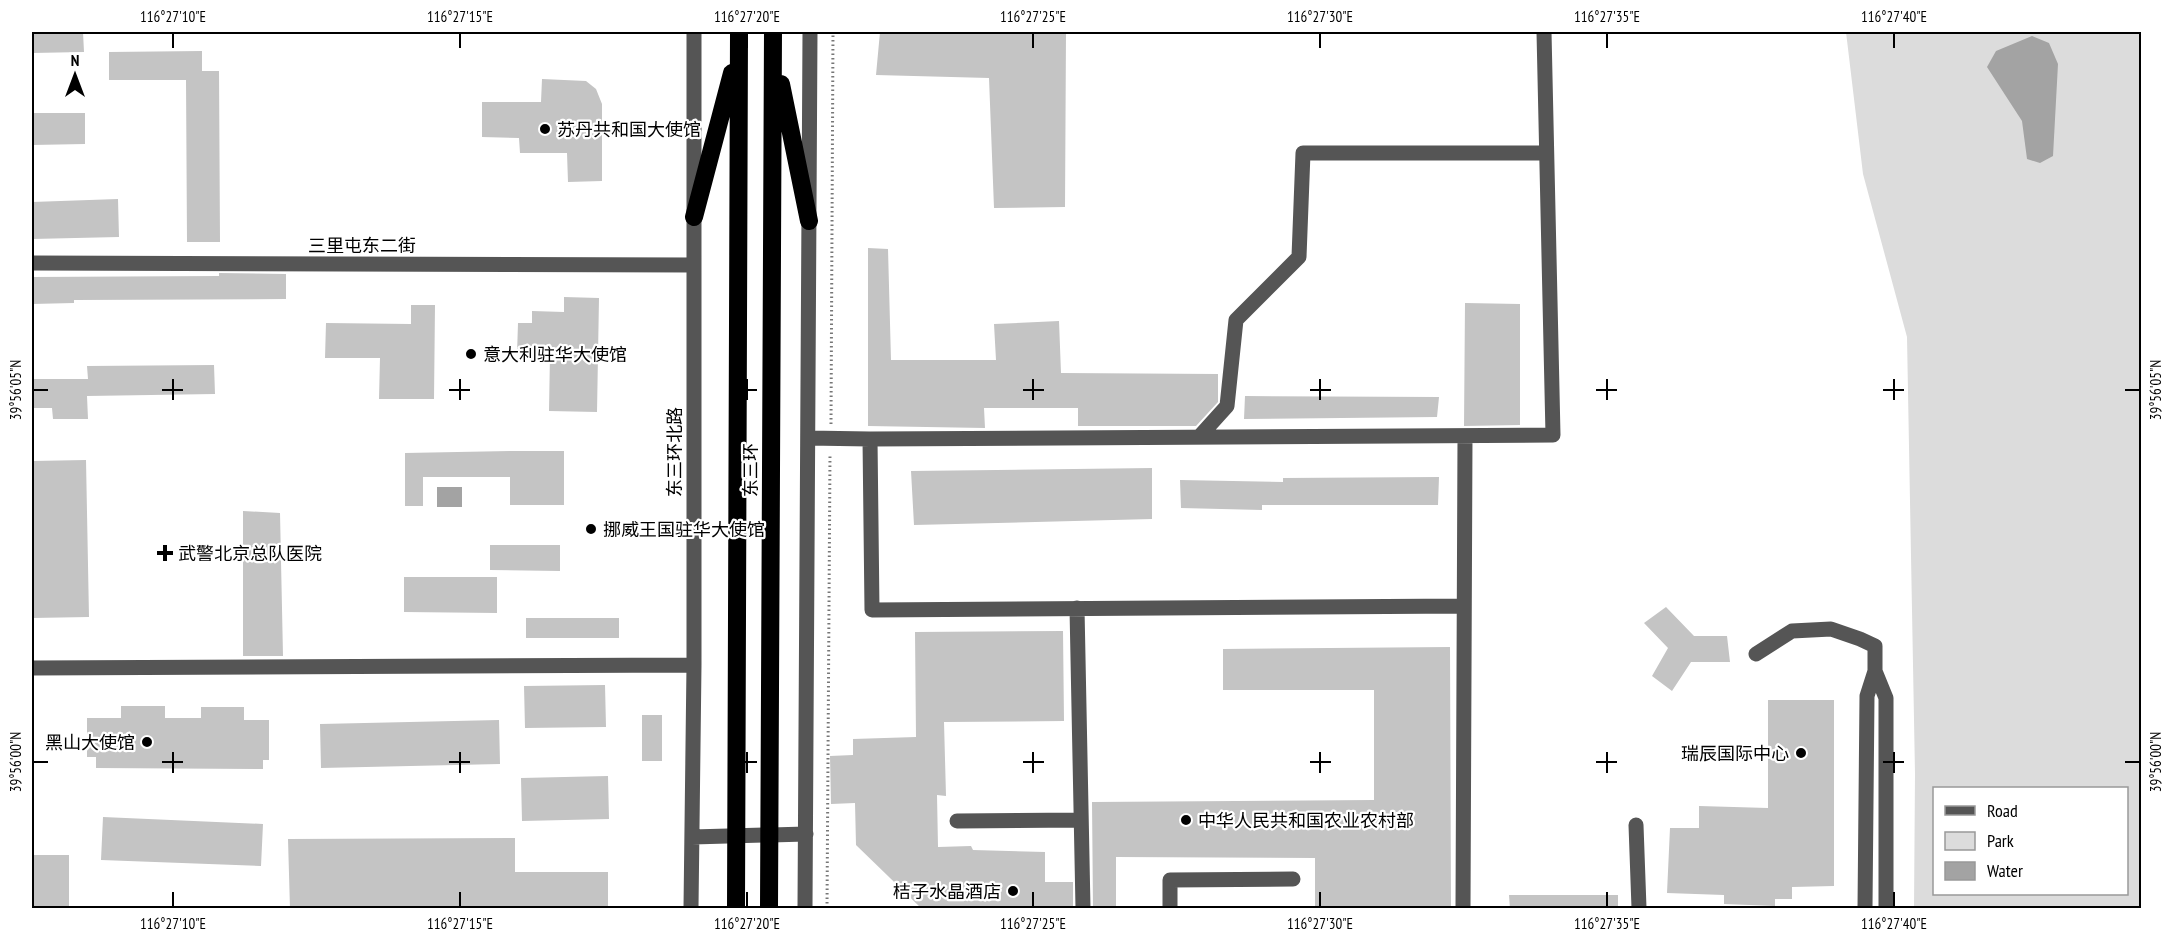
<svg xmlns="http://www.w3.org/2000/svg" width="2173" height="940" font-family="'PT Sans Narrow','Noto Sans SC',sans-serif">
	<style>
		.green { fill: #dcdcdc; fill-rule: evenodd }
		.water { fill: #a3a3a3 }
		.building { fill: #c4c4c4 }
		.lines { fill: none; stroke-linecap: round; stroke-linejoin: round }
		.path { stroke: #777; stroke-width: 3; stroke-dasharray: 1.5 3; stroke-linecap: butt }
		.minor { stroke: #555; stroke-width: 15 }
		.highway { stroke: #000; stroke-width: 18 }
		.ticks { fill: none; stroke: #000; stroke-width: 2 }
		.poi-dot { fill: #000; stroke: #fff; stroke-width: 2 }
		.labels { text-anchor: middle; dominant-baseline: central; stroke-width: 4.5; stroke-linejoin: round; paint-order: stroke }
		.poi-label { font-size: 18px; fill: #000; stroke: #fff; text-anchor: start }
		.street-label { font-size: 18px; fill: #000; stroke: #fff }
		.neatline { fill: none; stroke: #000; stroke-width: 2 }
		.ticks-label { font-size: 15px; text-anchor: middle; fill: #000 }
	</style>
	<rect width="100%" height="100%" fill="#fff"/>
	<path class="green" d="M1846 32H2141V908H1914L1915 774 1907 337 1863 174ZM1934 788H2126V894H1934Z"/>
	<path class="water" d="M2032 36 2049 43 2058 64 2053 156 2040 163 2027 159 2022 121 1987 67 1996 51Z
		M437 487H462V507H437Z"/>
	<path class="building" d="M32 32H83L84 52 32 53Z
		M880 32H1066L1065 207 994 208 989 78 876 75Z
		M202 51V71H219L220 242H187L186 80H109V52Z
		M542 79 586 81 596 89 602 104V181L568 182 567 153H520L519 138 482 137V102H541Z
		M32 113H85V144L32 145Z
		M118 199 119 237 32 239V202Z
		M868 248 888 249 891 360H996L994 324 1059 321 1061 373 1218 374V402L1196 426H1078V408H984L985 428 868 426Z
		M219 273 286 274V299L74 300V303L32 304V277L219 276Z
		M564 297 599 298 597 412 549 411 550 354H517L518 323H532V311L564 312Z
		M1465 303 1520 304V425L1464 426Z
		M411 305H435L434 399H379L380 358H325L326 323 411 324Z
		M214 365 215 394 87 396 88 419H53L52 408H32V379H88L87 366Z
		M1245 396 1439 397 1437 417 1244 419Z
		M510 451H564V505H510V477H423V506H405V453Z
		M86 460 89 617 32 618V461Z
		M1152 468V519L914 525 911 471Z
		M1439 477 1438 505H1262V510L1181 508 1180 480 1283 482V478Z
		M243 511 280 513 283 656H243Z
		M490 545H560V571L490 570Z
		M404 577H497V613L404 612Z
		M1666 607 1694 636H1727L1730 662H1691L1672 691 1652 676 1668 648 1644 623Z
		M526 618H619V638H526Z
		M1063 631 1064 721 944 722 946 796 937 795 938 847 971 846 973 850 1045 852V882H1073V909H922L856 845 855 803 831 804 830 756 853 755V739L916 737 915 632Z
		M1450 647 1451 909H1315V858L1116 857V909H1093L1092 802 1374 800V690H1223V649Z
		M605 685 606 727 525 728 524 686Z
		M1768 700H1834V886L1792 887V899H1775V906L1724 904V895L1667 893 1670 828H1699V806L1768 808Z
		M121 706H165V718H201V707H244V720H269V760H263V769L96 768V757H87V718H121Z
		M642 715H662V761H642Z
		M499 720 500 764 321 768 320 724Z
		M608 776 609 819 522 821 521 778Z
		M103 817 263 824 261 866 101 860Z
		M515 838V872H608V909H290L288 839Z
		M32 855H69V909H32Z
		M1509 895H1618V909H1510Z"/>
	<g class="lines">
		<path class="path" d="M831 424 833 32
			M827 908 830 454"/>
		<path class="minor" d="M32 263 693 265
			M1199 437 1227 406 1236 320 1299 257 1303 153H1546
			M808 438 870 439
			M1464 606 872 610 870 439 1553 435 1544 32
			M1077 608 1083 908
			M1756 654 1792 631 1831 629 1860 639 1875 646V671L1867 696 1865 908
			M32 668 694 665
			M1875 671 1886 698V908
			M957 821 1081 820
			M1636 825 1639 908
			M692 837 806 834
			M691 908 694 665V32
			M805 908 810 32
			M1170 908V880L1293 879
			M1463 908 1465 437"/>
		<path class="highway" d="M781 84 809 221
			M694 217 732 73
			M736 908 739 32
			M769 908 773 32"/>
	</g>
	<path class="ticks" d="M173 33V48M460 33V48M747 33V48M1033 33V48M1320 33V48M1607 33V48M1894 33V48M173 379V400M460 379V400M747 379V400M1033 379V400M1320 379V400M1607 379V400M1894 379V400M33 390H48M162 390H183M449 390H470M736 390H757M1023 390H1044M1310 390H1331M1596 390H1617M1883 390H1904M2125 390H2140M173 752V773M460 752V773M747 752V773M1033 752V773M1320 752V773M1607 752V773M1894 752V773M33 762H48M162 762H183M449 762H470M736 762H757M1023 762H1044M1310 762H1331M1596 762H1617M1883 762H1904M2125 762H2140M173 892V907M460 892V907M747 892V907M1033 892V907M1320 892V907M1607 892V907M1894 892V907"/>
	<g class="poi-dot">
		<circle cx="545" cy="129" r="6"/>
		<circle cx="471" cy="354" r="6"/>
		<circle cx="591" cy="529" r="6"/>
		<path d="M162 544h6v6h6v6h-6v6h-6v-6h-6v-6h6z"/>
		<circle cx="147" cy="742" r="6"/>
		<circle cx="1801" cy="753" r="6"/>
		<circle cx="1186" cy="820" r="6"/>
		<circle cx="1013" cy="891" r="6"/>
	</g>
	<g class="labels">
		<g class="poi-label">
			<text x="557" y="129">苏丹共和国大使馆</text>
			<text x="483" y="354">意大利驻华大使馆</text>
			<text x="603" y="529">挪威王国驻华大使馆</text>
			<text x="178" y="553">武警北京总队医院</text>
			<text x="135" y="742" text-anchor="end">黑山大使馆</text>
			<text x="1789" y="753" text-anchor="end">瑞辰国际中心</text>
			<text x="1198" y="820">中华人民共和国农业农村部</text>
			<text x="1001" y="891" text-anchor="end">桔子水晶酒店</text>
		</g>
		<g class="street-label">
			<text x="362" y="245">三里屯东二街</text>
			<text transform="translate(674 452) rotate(-90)">东三环北路</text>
			<text transform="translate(750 470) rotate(-90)">东三环</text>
		</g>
	</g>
	<rect width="2173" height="940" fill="none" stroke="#ffffff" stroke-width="66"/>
	<rect x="1933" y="787" width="195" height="108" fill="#ffffff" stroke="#999999" stroke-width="1.5"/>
	<rect x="1945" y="806" width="30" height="9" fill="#555555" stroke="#999999" stroke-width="1.5"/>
	<text x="1987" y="817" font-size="18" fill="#000000">Road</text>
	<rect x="1945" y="832" width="30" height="18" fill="#dcdcdc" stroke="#999999" stroke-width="1.5"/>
	<text x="1987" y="847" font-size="18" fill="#000000">Park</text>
	<rect x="1945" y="862" width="30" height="18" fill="#a3a3a3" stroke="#999999" stroke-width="1.5"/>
	<text x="1987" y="877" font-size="18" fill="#000000">Water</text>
	<g transform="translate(75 75)" stroke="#ffffff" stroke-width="4.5" paint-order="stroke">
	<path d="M0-4.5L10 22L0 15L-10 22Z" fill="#000000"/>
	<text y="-9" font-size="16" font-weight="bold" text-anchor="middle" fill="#000000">N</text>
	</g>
	<rect x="33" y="33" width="2107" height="874" class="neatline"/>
	<g class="ticks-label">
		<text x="173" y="22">116°27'10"E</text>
		<text x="460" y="22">116°27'15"E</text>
		<text x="747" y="22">116°27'20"E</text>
		<text x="1033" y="22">116°27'25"E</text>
		<text x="1320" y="22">116°27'30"E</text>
		<text x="1607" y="22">116°27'35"E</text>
		<text x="1894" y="22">116°27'40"E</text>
		<text transform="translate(16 390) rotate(-90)" y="5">39°56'05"N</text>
		<text transform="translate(2156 390) rotate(-90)" y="5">39°56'05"N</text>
		<text transform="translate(16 762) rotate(-90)" y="5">39°56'00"N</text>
		<text transform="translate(2156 762) rotate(-90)" y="5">39°56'00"N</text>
		<text x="173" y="929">116°27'10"E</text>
		<text x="460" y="929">116°27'15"E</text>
		<text x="747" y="929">116°27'20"E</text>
		<text x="1033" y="929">116°27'25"E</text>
		<text x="1320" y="929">116°27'30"E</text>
		<text x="1607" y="929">116°27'35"E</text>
		<text x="1894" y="929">116°27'40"E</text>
	</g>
</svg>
